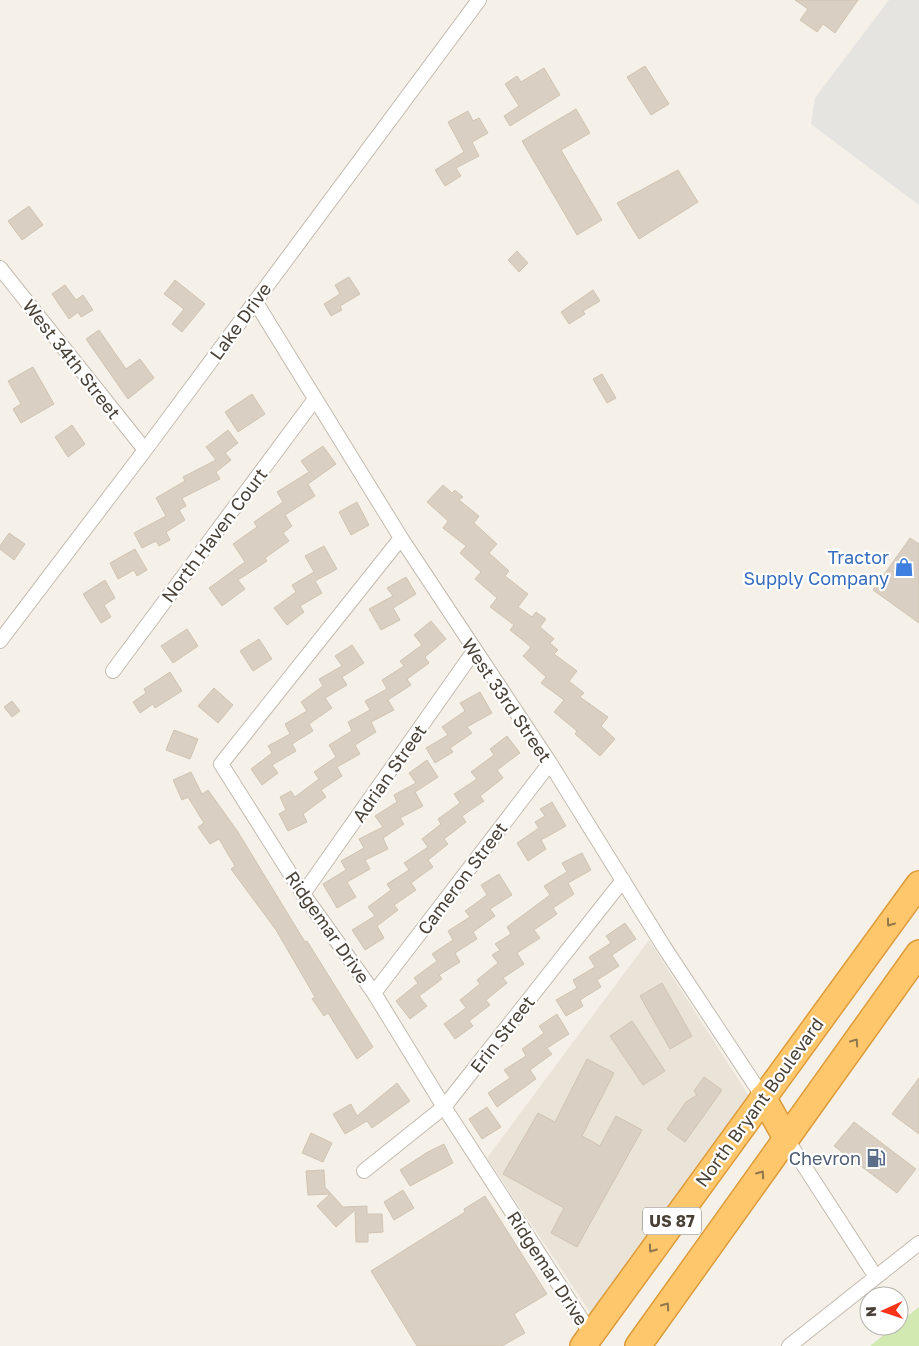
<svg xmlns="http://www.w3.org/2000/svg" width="919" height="1346" font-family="'Golos Text',sans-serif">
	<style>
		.residential { fill: #e9e3d8 }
		.green { fill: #d2e9b2 }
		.parking { fill: #e6e4e1 }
		.building { fill: #d9cfc2; stroke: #d1c4b2 }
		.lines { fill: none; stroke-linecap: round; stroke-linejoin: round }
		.street-casing { stroke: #c3bbaf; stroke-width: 16 }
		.highway-casing { stroke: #de9b3a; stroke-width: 28 }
		.street { stroke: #fff; stroke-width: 14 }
		.highway { stroke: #fec76c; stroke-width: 25 }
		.oneway { stroke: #91774c }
		.labels { text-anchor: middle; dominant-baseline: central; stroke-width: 4.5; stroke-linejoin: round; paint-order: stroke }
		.shield { fill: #fff; stroke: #807a73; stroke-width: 1 }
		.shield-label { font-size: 16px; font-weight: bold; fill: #494137 }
		.street-label { font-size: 18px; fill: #494137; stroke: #fff }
		.shop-label { font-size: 18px; fill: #366cbe; stroke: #fff; text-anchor: end }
		.service-label { font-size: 18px; fill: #4e5e75; stroke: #fff; text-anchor: end }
	</style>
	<rect width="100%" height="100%" fill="#f5f1e9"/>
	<path class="residential" d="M649 940 751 1099 592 1315 487 1158Z"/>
	<path class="green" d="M919 1307V1346H870L895 1326H899V1323Z"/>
	<path class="parking" d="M889 0H919V205L811 124 815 98Z"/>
	<path class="building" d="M795 0H858L835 33 823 24 817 32 800 20 808 9Z
		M645 66 669 104 651 115 627 77Z
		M544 68 560 95 510 126 504 116 519 106 505 84 517 76 521 82Z
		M576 109 590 133 561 150 602 220 577 235 522 141Z
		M468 111 473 121 479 118 488 133 472 142 479 156 456 168 461 176 445 186 435 170 464 152 448 122Z
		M678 170 698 202 639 239 617 203Z
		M29 206 43 225 22 240 8 221Z
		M517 251 528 263 519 272 508 260Z
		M349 277 360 294 340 306 342 310 331 316 324 304 340 294 335 285Z
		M175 280 205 304 182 332 172 324 184 309 164 294Z
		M65 285 76 300 83 295 93 310 81 317 78 312 69 319 52 294Z
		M593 290 600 301 583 311 585 314 569 324 561 312Z
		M99 330 126 369 140 359 154 378 128 399 86 339Z
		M33 367 54 404 21 423 13 409 21 404 8 381Z
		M602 374 616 398 607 403 593 379Z
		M252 394 265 414 238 432 225 412Z
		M72 425 85 444 68 457 55 437Z
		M228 430 238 443 225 453 231 460 216 472 220 479 182 498 186 506 179 510 185 520 166 532 170 540 159 546 156 541 142 548 134 533 166 516 156 498 185 481 183 477 216 460 206 447Z
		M323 446 336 464 308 484 315 496 285 515 292 526 283 533 289 541 265 558 267 561 238 580 245 589 222 606 209 588 245 562 233 544 257 527 254 522 283 502 277 492 309 472 301 461Z
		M443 485 452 493 455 490 463 497 459 500 479 516 474 523 497 544 489 553 509 571 505 576 528 594 518 607 532 617 536 612 546 619 540 627 554 639 550 643 558 650 554 654 577 671 569 681 584 693 580 697 608 717 601 726 615 739 600 756 575 734 577 731 554 712 564 700 541 683 546 677 523 656 531 647 510 630 514 625 490 607 497 598 475 579 481 572 460 553 466 546 443 528 448 521 427 502Z
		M357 502 369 525 351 535 339 512Z
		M9 533 25 544 14 560 0 549V546Z
		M910 538 919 544V623L873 590Z
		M324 546 337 569 315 581 322 593 300 606 304 612 287 625 274 608 296 592 292 585 314 572 305 556Z
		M135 549 147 570 137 576 134 570 118 579 110 563Z
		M406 577 416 594 393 608 400 620 381 630 369 609 393 596 387 588Z
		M105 580 115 598 104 605 111 617 101 623 83 594Z
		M431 621 446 639 425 657 429 663 407 679 411 685 388 700 394 710 371 722 376 732 355 745 360 754 337 767 342 776 321 790 326 797 303 814 307 822 288 831 279 814 286 810 280 797 291 791 295 797 319 779 314 772 336 757 329 745 352 731 348 722 370 710 365 701 387 689 382 680 404 666 400 661 422 645 414 635Z
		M187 629 198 646 173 663 161 646Z
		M259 639 272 659 253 671 240 651Z
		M352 645 364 663 342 677 347 685 325 698 332 708 309 724 313 731 292 744 296 751 272 765 278 773 262 785 251 769 272 753 268 746 290 734 285 724 307 711 301 702 323 686 319 679 342 666 335 656Z
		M170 672 182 691 155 708 153 704 140 713 133 702 146 693 144 689Z
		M214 688 233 705 218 723 198 706Z
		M480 692 492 713 467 727 472 733 450 748 453 752 435 763 426 748 448 735 442 727 465 711 460 703Z
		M12 701 20 711 12 717 4 707Z
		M174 730 198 739 190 759 166 750Z
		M507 736 520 753 497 770 503 778 480 796 484 801 462 816 466 822 444 839 448 844 428 860 433 867 411 883 416 890 394 905 398 910 377 926 384 938 365 950 352 930 375 916 368 907 391 890 387 884 409 870 404 863 428 847 422 839 441 824 438 819 460 803 454 794 477 779 471 772 494 755 490 749Z
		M427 760 438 777 415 792 423 806 400 818 404 824 383 838 388 849 365 860 370 869 347 882 356 897 337 908 323 884 346 870 341 861 364 848 359 839 383 827 375 816 397 802 394 795 416 783 409 773Z
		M191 772 202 794 208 790 238 832 305 942 307 941 373 1047 357 1059 328 1013 324 1016 312 999 315 997 276 930 231 869 235 866 219 839 210 844 198 827 204 823 188 797 182 800 173 780Z
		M552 802 566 826 541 840 546 849 528 861 517 843 539 828 535 822 545 816 540 809Z
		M582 853 591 870 568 883 574 894 553 908 557 914 534 930 540 938 517 953 524 964 503 978 507 983 486 1000 490 1005 469 1021 473 1026 455 1039 444 1024 466 1008 460 1000 480 984 477 980 498 963 492 955 500 950 495 944 511 934 507 927 550 895 544 886 567 872 562 863Z
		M499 874 512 895 490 909 495 916 473 932 477 939 455 953 460 962 439 975 442 979 419 996 427 1006 410 1019 396 1001 418 983 414 978 437 961 432 954 453 940 448 931 470 917 465 911 487 895 481 885Z
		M625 923 636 939 612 955 619 966 597 980 601 987 580 1000 583 1006 566 1016 556 1000 577 988 573 980 595 967 589 957 611 943 606 936Z
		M662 983 692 1036 670 1049 640 996Z
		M557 1014 569 1034 547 1048 552 1054 530 1070 536 1079 497 1107 488 1093 510 1078 504 1070 526 1056 522 1049 544 1033 539 1026Z
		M632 1021 665 1071 643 1085 610 1036Z
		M587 1059 614 1073 582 1136 600 1146 616 1116 642 1130 577 1247 551 1233 564 1208 503 1174 538 1113 555 1122Z
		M704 1077 722 1090 685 1142 667 1129 686 1102 697 1095 694 1091Z
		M919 1078V1134L892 1114Z
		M397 1083 410 1101 372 1128 367 1121 345 1134 333 1114 351 1104 357 1116Z
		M487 1107 501 1127 482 1139 469 1119Z
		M854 1122 916 1169 897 1193 834 1146Z
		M311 1133 332 1143 323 1162 302 1153Z
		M444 1144 453 1163 410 1186 400 1170 426 1153Z
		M324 1170 325 1187 343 1207 367 1206V1214H382L383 1232 368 1233V1242H356L355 1210 336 1227 317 1206 330 1194 308 1195 306 1171Z
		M403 1190 414 1208 394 1220 384 1202Z
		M485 1196 547 1294 514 1314 525 1333 502 1346H417L371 1271 465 1212 464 1209Z"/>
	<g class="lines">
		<g class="street-casing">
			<path id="street" d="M0 268 145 450
				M255 301 401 538 550 763 664 947 763 1097
				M401 538 221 764 303 894 374 993 444 1107 591 1334
				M0 641 145 450 479 0
				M113 671 315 399
				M303 894 474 651
				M374 993 550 763
				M786 1138 876 1277
				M364 1171 444 1107 623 880
				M789 1346 919 1243"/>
		</g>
		<g class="highway-casing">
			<path id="highway" d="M763 1097 786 1138
				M583 1346 919 884
				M638 1346 919 953"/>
		</g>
		<use href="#street" class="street"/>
		<use href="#highway" class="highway"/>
	</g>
	<defs><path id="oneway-chevron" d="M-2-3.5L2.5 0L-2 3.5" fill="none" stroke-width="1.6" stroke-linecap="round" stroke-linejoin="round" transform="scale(1.25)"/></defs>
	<g class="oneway">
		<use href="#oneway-chevron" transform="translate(890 923) rotate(126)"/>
		<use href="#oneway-chevron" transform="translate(855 1042) rotate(-55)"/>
		<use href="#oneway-chevron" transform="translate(761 1174) rotate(-55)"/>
		<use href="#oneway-chevron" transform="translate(652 1249) rotate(126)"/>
		<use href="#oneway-chevron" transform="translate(666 1306) rotate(-55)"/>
	</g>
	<defs>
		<g id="shop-bare" transform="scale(1.5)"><path d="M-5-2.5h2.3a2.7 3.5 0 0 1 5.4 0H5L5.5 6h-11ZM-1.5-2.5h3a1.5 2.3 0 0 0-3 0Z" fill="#3f7fe0" stroke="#fff" stroke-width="2.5" paint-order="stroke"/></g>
		<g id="fuel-bare" transform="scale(1.5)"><path d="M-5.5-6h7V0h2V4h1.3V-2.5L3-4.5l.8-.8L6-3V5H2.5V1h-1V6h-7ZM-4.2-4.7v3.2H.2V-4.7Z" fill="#5c6f8a" stroke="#fff" stroke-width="2.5" paint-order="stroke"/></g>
	</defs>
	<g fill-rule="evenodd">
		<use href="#shop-bare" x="904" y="567"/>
		<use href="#fuel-bare" x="876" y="1158"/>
	</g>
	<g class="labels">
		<rect class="shield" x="643" y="1207.5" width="58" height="27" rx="4"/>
		<g class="shield-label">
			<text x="672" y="1221">US 87</text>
		</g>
		<g class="street-label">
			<text transform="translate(240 321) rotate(-54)">Lake Drive</text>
			<text transform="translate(72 359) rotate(52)">West 34th Street</text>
			<text transform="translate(214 535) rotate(-53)">North Haven Court</text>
			<text transform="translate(507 700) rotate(56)">West 33rd Street</text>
			<text transform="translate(389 773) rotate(-55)">Adrian Street</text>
			<text transform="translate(462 878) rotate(-53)">Cameron Street</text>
			<text transform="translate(328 927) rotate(55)">Ridgemar Drive</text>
			<text transform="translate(502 1034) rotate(-52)">Erin Street</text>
			<text transform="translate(759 1102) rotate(-54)">North Bryant Boulevard</text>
			<text transform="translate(548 1268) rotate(57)">Ridgemar Drive</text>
		</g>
		<g class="shop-label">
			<text x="889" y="557">Tractor<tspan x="889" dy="21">Supply Company</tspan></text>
		</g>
		<g class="service-label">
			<text x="861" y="1158">Chevron</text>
		</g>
	</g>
	<g transform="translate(884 1311) rotate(267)"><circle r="24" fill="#ffffff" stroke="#b6b3af"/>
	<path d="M0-4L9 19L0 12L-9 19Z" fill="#fa341b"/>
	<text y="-8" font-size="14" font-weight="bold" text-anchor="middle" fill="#494137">N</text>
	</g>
</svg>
